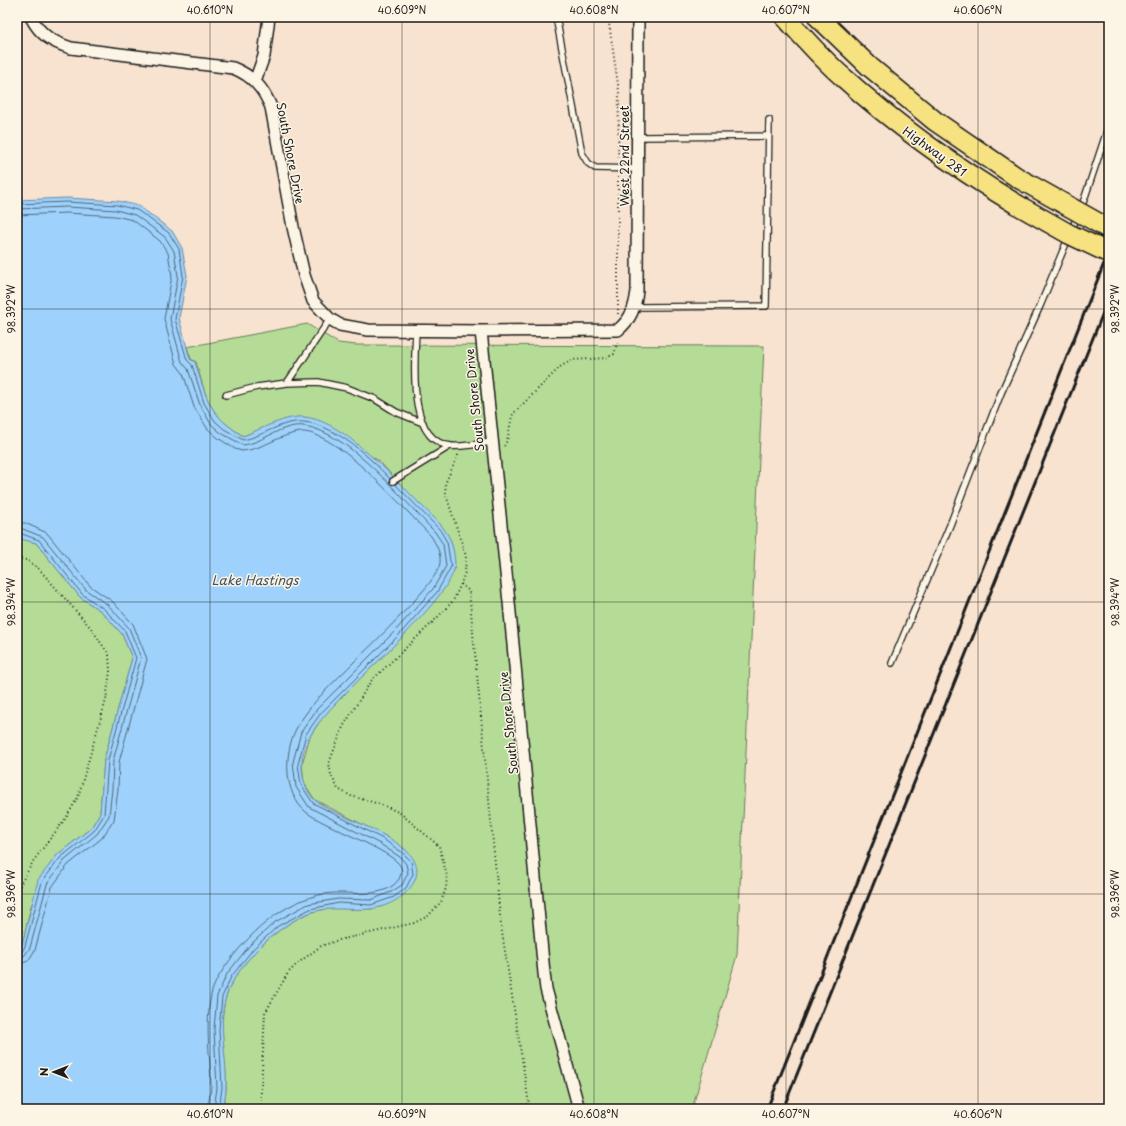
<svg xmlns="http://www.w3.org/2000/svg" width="1126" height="1126" font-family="'Playpen Sans',sans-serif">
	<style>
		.green { fill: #b5dc97; stroke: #687c5a }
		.water { fill: #9ed2fc; stroke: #6a89a2 }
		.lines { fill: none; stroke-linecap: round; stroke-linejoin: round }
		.shore { stroke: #506576; stroke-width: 1 }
		.lane-casing { stroke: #1c1c1c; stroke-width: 8 }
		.street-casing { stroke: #1c1c1c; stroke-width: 14 }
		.highway-casing { stroke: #1c1c1c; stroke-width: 22 }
		.path { stroke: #1c1c1c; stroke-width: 2; stroke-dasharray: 1 3; stroke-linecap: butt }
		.lane { stroke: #fcf5e5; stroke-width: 5.5 }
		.street { stroke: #fcf5e5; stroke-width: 11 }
		.highway { stroke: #f6e281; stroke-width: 19 }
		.rail { stroke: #1c1c1c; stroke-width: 3 }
		.highway-bridge-casing { stroke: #1c1c1c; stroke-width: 22; stroke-linecap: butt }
		.highway-bridge { stroke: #f6e281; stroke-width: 19 }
		.ticks { fill: none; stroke: #1c1c1c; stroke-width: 1; stroke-opacity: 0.45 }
		.labels { text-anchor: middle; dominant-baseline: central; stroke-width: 3; stroke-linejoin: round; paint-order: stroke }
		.street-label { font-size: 12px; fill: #1c1c1c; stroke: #fcf5e5 }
		.water-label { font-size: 13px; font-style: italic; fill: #43535f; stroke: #fcf5e5 }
		.neatline { fill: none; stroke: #1c1c1c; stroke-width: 1.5 }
		.ticks-label { font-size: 10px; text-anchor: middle; fill: #1c1c1c }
	</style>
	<rect width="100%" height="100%" fill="#f7e3cf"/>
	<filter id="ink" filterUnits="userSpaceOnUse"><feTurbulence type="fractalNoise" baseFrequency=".025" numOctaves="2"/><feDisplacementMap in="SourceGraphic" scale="8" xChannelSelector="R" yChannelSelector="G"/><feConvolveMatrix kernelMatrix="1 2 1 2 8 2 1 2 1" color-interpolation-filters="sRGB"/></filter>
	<g filter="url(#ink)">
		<path class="green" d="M307 324 338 343 356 345 764 346 737 955 692 1109H222C224 1102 226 1095 226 1088 227 1059 217 1027 226 997 235 965 280 923 312 912 332 906 352 908 372 909L406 850 385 836 315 800 304 783 302 764 310 736 324 715 401 638 440 594 455 568 451 541 379 461 304 417 288 419 243 436C208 414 207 400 196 362L191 359 187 347Z
			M20 537 36 543 80 597 102 612 122 634 132 658 104 760 100 813 91 828 57 855 31 906 22 945 17 952V538Z"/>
		<path class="water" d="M67 198 118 201 139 206 172 231 182 248 187 276 179 318 190 359 195 362C207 399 208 414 243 436 259 430 287 415 304 417 320 418 340 430 352 440 376 459 397 480 418 502 429 513 443 524 450 539 453 546 455 557 455 565 454 594 360 677 337 702 321 719 301 741 302 766 302 778 306 792 315 800 336 819 427 840 416 877 410 895 389 907 370 909 350 911 332 906 312 912 280 923 236 964 226 997 217 1026 228 1058 226 1088 226 1095 224 1102 222 1109H17V952L22 945 38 880 57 855 91 828 100 813 104 760 132 658 122 634 102 612 80 597 36 543 17 538V200Z"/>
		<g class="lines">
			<path class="shore" d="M17 204 67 202 117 205 137 210 169 233 179 249 183 276 175 319 187 360 192 365 204 403 215 421 224 429 243 440C259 437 273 427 289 423 324 414 368 455 390 479
				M17 209 67 207 116 210 135 215 165 237 174 251 178 276 170 319 182 362 188 369 200 405 211 424 221 433 243 445C263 443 282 423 304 426 349 432 404 501 435 532L443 544 446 566 433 589 395 631 317 709 301 732 293 762 296 787 309 807 380 844 400 857 406 864 408 873 402 885 391 892 371 900 338 899 308 904 275 922 249 946 227 974 217 996 214 1029 217 1088 214 1109
				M17 215 67 213 115 216 133 220 160 241 168 253 172 276 164 319 176 364 183 373 194 407 207 428 218 438 235 449 242 451C262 450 280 434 301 432 336 430 406 511 431 536 436 544 441 553 440 563 438 575 423 591 415 600 396 621 376 641 355 661 335 681 310 703 296 729 284 753 283 793 306 812 323 826 394 851 401 867 403 871 400 876 399 879 387 897 359 893 342 893 297 891 259 924 233 956 224 968 214 981 211 995 205 1025 210 1055 211 1085 211 1093 208 1101 208 1109
				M17 523H25L47 533 90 586 112 601 133 624 147 659 119 762 118 789 114 820 102 838 68 865 52 887 35 950 28 961 17 965
				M17 529H23L43 537 86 590 108 605 129 628 141 658 113 761 112 789 109 816 97 834 64 861 47 884 30 948 24 956 17 959
				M17 534H22L39 540 82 594 104 609 125 631 136 658 108 760 104 815 94 831 60 858 42 882 25 946 22 952 17 954
				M219 1109 222 1088 219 1029 222 997 231 977 253 949 278 926 310 909 339 903 371 905 394 897 406 888 413 874 411 861 403 853 383 839 313 803 301 785 298 764 306 734 321 713 399 635 437 592 451 567 447 542 440 530 395 484"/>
			<g class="lane-casing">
				<path id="lane" d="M556 17 582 153 588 163 595 168 638 169
					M638 137 768 136
					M635 307 766 306 769 120
					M416 330C415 360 406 442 451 446 464 447 479 444 491 442
					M287 383 318 382 347 388 375 399 396 412 423 423
					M226 395 257 387 287 383 330 319
					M393 481 450 446
					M892 663 950 525 1001 393 1040 306 1084 200 1109 125"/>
			</g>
			<g class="street-casing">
				<path id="street" d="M31 17C40 35 52 42 71 48L233 68C253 76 263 88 271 107L293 227 304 275 313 301 330 319 340 325 368 330 481 331 618 330C631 319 635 308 637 291L638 17
					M255 81 264 56 269 17
					M481 331 509 602 544 973 546 989 579 1109"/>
			</g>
			<g class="highway-casing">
				<path id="highway" d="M785 17C804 38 823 60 844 78 897 126 955 167 1016 204
					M818 17 870 67 935 121 1018 178"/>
			</g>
			<path class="path" d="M608 17 619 91 618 160
				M618 314V176
				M504 446C510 437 509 424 513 414L560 367 572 360 606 358 614 354 618 340
				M17 559 27 560 39 569 91 628 109 655 110 671 106 700 78 797 66 818 34 860 21 883 17 896
				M461 584 469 591 501 926 529 1104
				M260 1109 265 1013 288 973 298 963 321 946 339 940 414 923 428 916 441 902 446 888 447 876 439 846 400 813 383 805 351 796 338 789 331 775 329 763 343 727 371 681 433 622 453 601 461 584 465 572 466 556 446 495 445 484 459 453
				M442 1109 529 1104 530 1109"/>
			<use href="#lane" class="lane"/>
			<use href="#street" class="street"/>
			<use href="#highway" class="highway"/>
			<path class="rail" d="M767 1109 1109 251
				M783 1109 1109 298"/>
			<g class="highway-bridge-casing">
				<path id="highway-bridge" d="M1018 178 1109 229
					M1016 204 1069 234 1109 253"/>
			</g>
			<use href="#highway-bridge" class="highway-bridge"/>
		</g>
	</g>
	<path class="ticks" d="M19 17V1109M210 17V1109M402 17V1109M594 17V1109M786 17V1109M978 17V1109M17 309H1109M17 602H1109M17 894H1109"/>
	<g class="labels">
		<g class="street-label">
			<text transform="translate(935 151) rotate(36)">Highway 281</text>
			<text transform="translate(291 153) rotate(79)">South Shore Drive</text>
			<text transform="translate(624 156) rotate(-90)">West 22nd Street</text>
			<text transform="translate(474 400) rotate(-96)">South Shore Drive</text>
			<text transform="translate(508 723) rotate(-96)">South Shore Drive</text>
		</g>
		<g class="water-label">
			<text x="255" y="579">Lake Hastings</text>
		</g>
	</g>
	<rect width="1126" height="1126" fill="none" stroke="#fcf5e5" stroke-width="44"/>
	<g transform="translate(54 1072) rotate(270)" stroke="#fcf5e5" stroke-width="3" paint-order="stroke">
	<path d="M0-3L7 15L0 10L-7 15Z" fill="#1c1c1c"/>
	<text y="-6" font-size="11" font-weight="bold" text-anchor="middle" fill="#1c1c1c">N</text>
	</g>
	<rect x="22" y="22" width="1082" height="1082" class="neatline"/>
	<g class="ticks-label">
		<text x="210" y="14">40.610°N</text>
		<text x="402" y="14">40.609°N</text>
		<text x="594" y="14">40.608°N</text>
		<text x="786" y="14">40.607°N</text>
		<text x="978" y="14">40.606°N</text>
		<text transform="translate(1115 309) rotate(-90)" y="4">98.392°W</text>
		<text transform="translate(11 309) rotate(-90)" y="4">98.392°W</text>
		<text transform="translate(1115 602) rotate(-90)" y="4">98.394°W</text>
		<text transform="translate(11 602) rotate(-90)" y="4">98.394°W</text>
		<text transform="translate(1115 894) rotate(-90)" y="4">98.396°W</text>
		<text transform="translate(11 894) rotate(-90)" y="4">98.396°W</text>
		<text x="210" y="1118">40.610°N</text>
		<text x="402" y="1118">40.609°N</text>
		<text x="594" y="1118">40.608°N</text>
		<text x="786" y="1118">40.607°N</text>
		<text x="978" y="1118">40.606°N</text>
	</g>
</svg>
